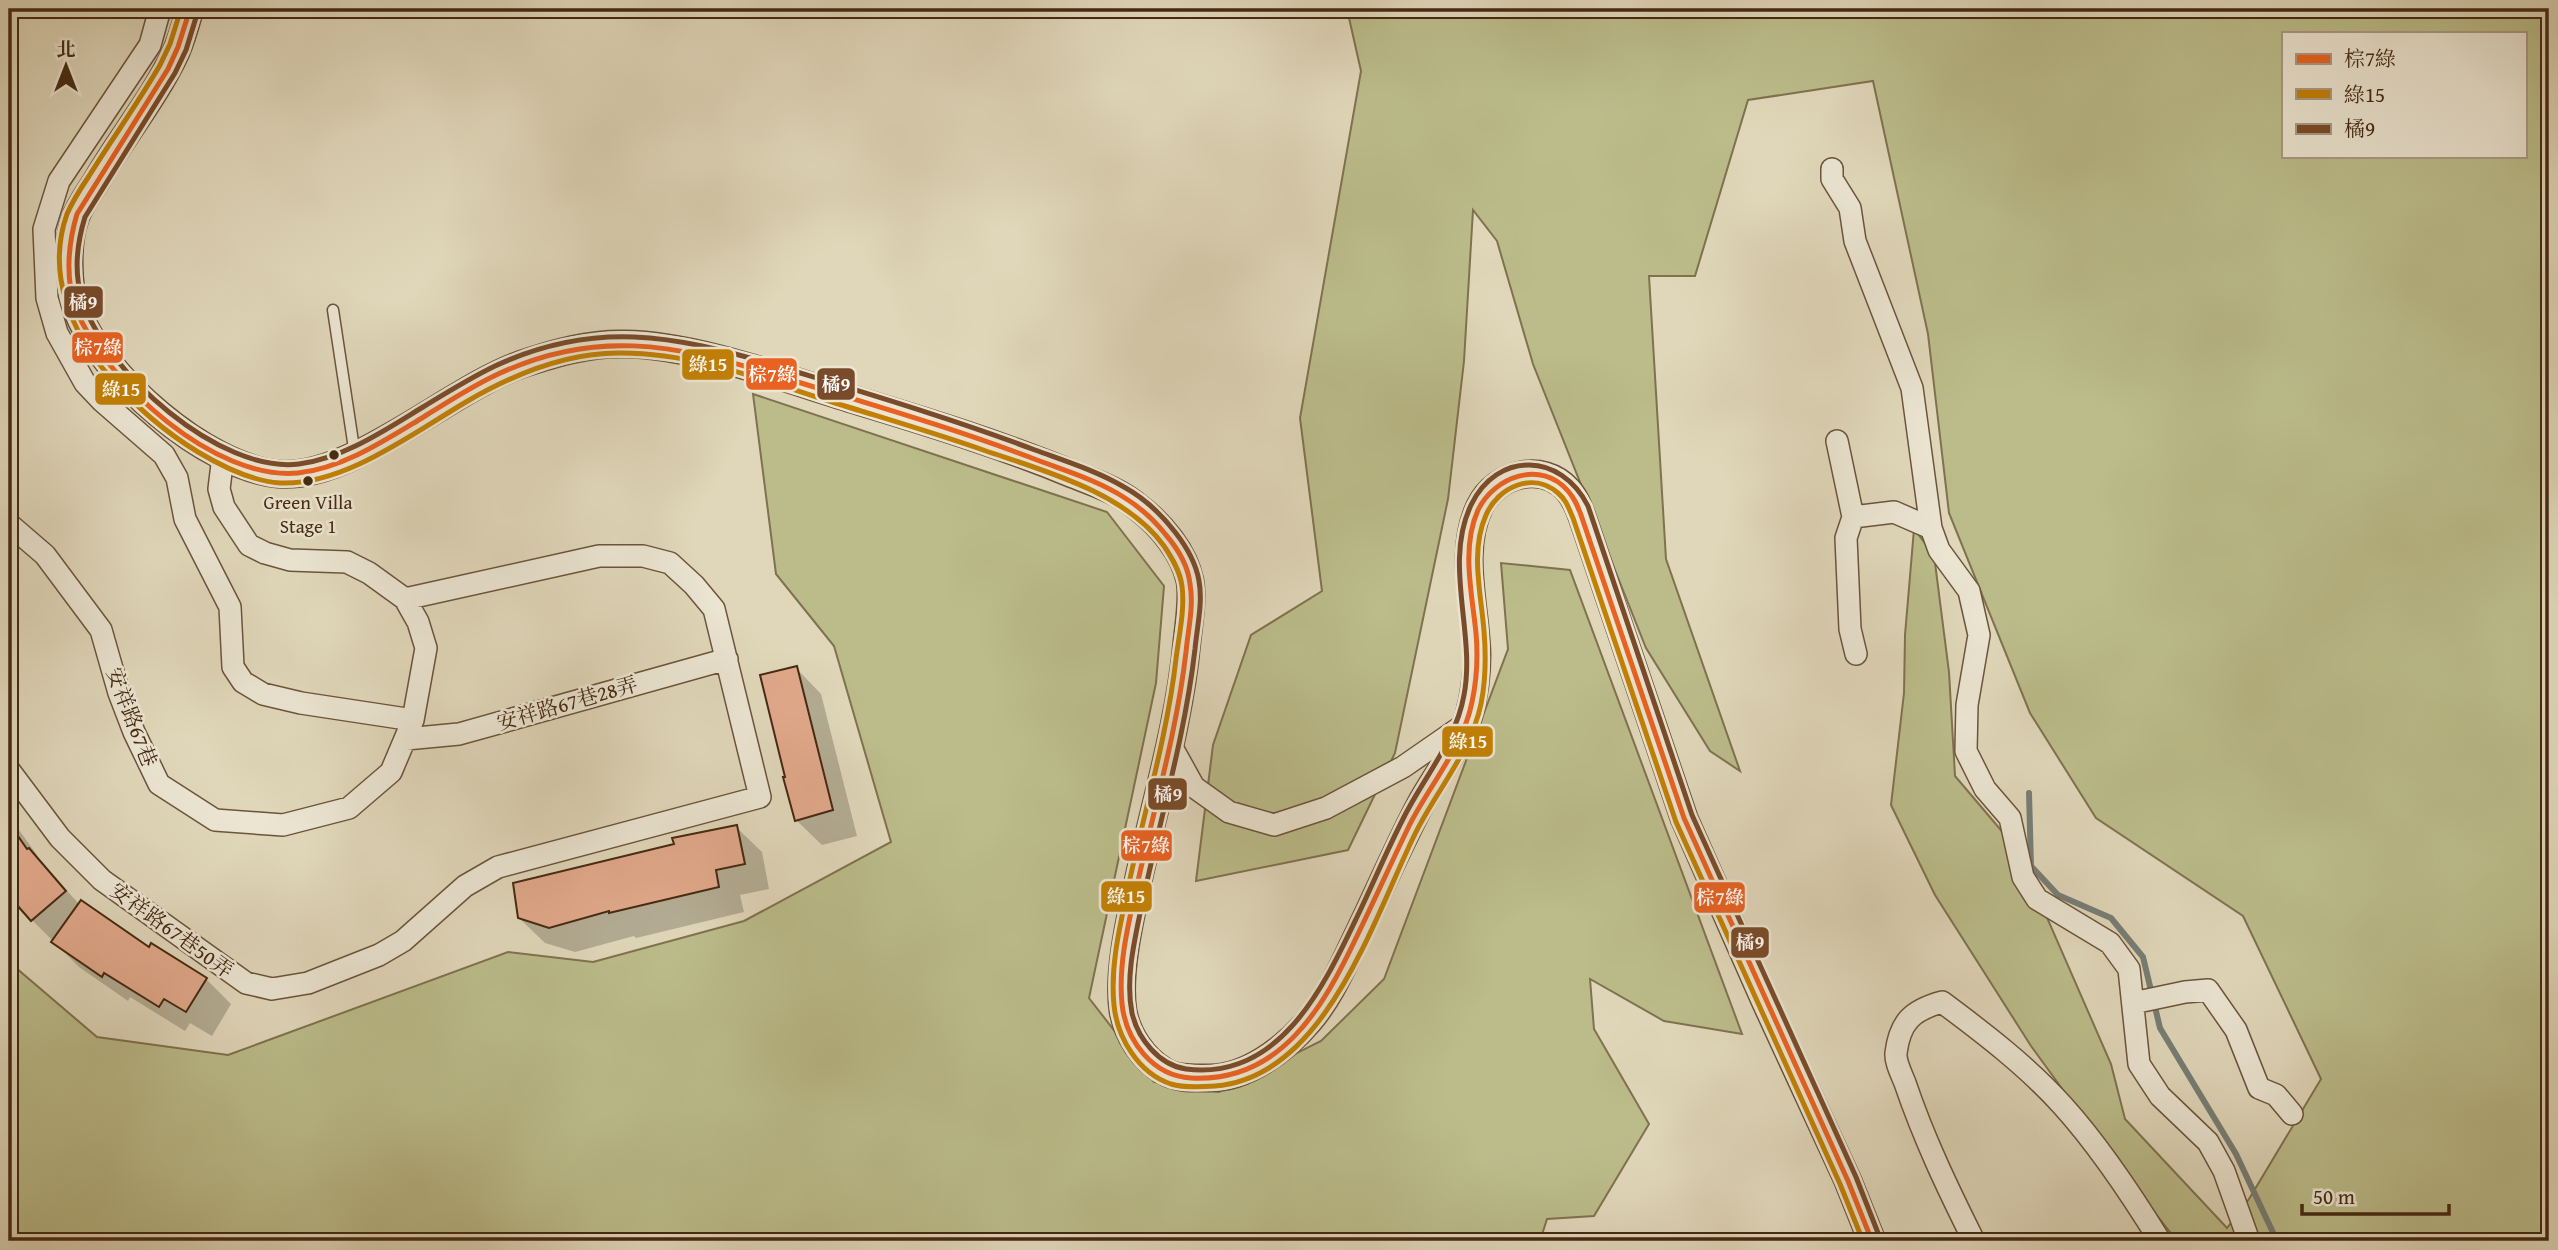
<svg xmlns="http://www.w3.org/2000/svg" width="2558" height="1250" font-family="'Gentium Book Plus','Noto Serif TC',serif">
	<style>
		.green { fill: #bbbc8a; stroke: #80724e; stroke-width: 2; fill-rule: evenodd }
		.shadow { fill: #0003 }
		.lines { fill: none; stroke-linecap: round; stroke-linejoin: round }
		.stream { stroke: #767e76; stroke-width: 6 }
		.building { fill: #e1a98b; stroke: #452911; stroke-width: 2 }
		.service-casing { stroke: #6c543b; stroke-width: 13 }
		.minor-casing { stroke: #6c543b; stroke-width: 24 }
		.tertiary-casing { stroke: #6c543b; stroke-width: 29 }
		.service { stroke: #ebe5d2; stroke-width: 10 }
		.minor { stroke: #ebe5d2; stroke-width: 21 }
		.tertiary { stroke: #ebe5d2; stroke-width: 26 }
		.bus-1-casing { stroke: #ebe5d2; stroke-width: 10 }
		.bus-2-casing { stroke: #ebe5d2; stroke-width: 10 }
		.bus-3-casing { stroke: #ebe5d2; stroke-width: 10 }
		.bus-1 { stroke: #e96221; stroke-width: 5 }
		.bus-2 { stroke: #c28005; stroke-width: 5 }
		.bus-3 { stroke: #7a4b2a; stroke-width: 5 }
		.bus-dot { fill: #452911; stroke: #ebe5d2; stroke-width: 2.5 }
		.labels { text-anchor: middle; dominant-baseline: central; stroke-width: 5; stroke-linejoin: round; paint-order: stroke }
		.bus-label { font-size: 19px; fill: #452911; stroke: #ebe5d2 }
		.street-label { font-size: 21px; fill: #452911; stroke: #ebe5d2 }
		.line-badge { stroke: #ebe5d2; stroke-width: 2.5 }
		.badge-label { font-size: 19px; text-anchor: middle; font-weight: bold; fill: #fff }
	</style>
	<rect width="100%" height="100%" fill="#e0d7ba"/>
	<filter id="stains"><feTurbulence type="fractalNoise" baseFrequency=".00286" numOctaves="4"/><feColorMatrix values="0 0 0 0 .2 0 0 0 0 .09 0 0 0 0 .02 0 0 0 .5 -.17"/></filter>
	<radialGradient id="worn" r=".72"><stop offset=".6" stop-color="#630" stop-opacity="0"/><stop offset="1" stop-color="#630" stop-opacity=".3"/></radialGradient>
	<path class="green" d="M1347 9H2549V1241H2177L2122 1171 2031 1046 1935 895 1891 805 1904 693 1905 635 1914 529 1934 555 1949 672 1955 776 2017 849 2111 1064 2125 1119 2227 1228 2249 1199 2321 1079 2243 916 2096 818 2030 713 1949 513 1928 334 1873 81 1748 100 1695 276H1649L1666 559 1740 771 1710 751 1646 648 1533 364 1497 241 1473 210 1464 361 1448 499 1395 753 1348 850 1196 881 1213 745 1251 635 1322 591 1300 418 1361 71ZM2283 33H2525V156H2283Z
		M753 394 1107 512 1164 586 1156 683 1089 998 1154 1082 1219 1092 1321 1041 1384 979 1508 649 1501 563 1570 570 1742 1034 1664 1021 1590 979 1594 1029 1649 1124 1594 1216 1547 1219 1540 1241H9V962L97 1037 228 1055 508 952 593 962 744 921 891 842 834 646 776 574Z"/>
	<path class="shadow" d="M796 668 821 694 857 836 822 845 796 820 787 778Z
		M9 816 37 855 35 856 80 905 149 949 206 979 231 1004 212 1036 190 1023 185 1031 130 997 128 1001 79 967 32 920 9 893Z
		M736 827 762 852 769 889 740 895 744 912 636 938 634 936 575 952 545 943 519 918 676 846Z"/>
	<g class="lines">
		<path class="stream" d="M2029 793 2031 866 2058 895 2111 918 2143 957 2160 1028 2236 1154 2277 1241"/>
	</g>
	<path class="building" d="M797 666 833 810 795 821 783 777H785L760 675Z
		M9 823 27 849 29 848 66 891 31 921 9 896Z
		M737 825 745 864 716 870 719 887 609 913V911L549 928 518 918 513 883 674 844 672 838Z
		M81 900 149 947 151 943 207 978 186 1012 164 999 159 1007 104 973 102 977 51 942Z"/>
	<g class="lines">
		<g class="service-casing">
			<path id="service" d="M333 310 355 455"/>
		</g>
		<g class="minor-casing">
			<path id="minor" d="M160 9 150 45 59 181 44 229 47 298 57 333 85 383 102 401 164 455 177 478 185 519 230 607 233 667 243 682 263 694 301 703 413 720
				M1832 169V179L1850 208 1855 241 1912 388 1931 528
				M1837 441 1853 517
				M9 524 45 555 101 630 119 693 134 732 159 784 215 820 283 825 349 808 391 772 413 720 426 648 418 622 405 599 369 573 347 562 290 560 265 553 249 545 224 507 219 489 223 456
				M1856 654 1850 629 1846 538 1853 517 1894 512 1931 528 1939 550 1969 591 1979 635 1967 705 1966 751 1985 789 2010 818 2023 877 2037 899 2110 943 2129 969 2139 1064 2160 1096 2208 1142 2224 1171 2249 1241
				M406 739 459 734 727 659
				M1169 742 1194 787 1229 812 1274 825 1326 808 1403 767 1468 722
				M9 770 60 838 102 880 246 983 272 989 308 983 379 955 403 941 465 886 498 867 760 797 714 609 694 585 670 563 643 556H599L405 599
				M2133 1003 2185 992 2208 990 2236 1030 2259 1088 2276 1095 2292 1114
				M1974 1241C1948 1189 1924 1139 1905 1083 1902 1075 1895 1062 1896 1053 1900 1021 1913 1010 1942 1002 1985 1034 2028 1067 2063 1106 2100 1147 2131 1194 2160 1241"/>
		</g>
		<g class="tertiary-casing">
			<path id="tertiary" d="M190 9C186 23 182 38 176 52 155 97 122 137 97 180 90 192 79 206 75 219 67 241 67 287 76 308 101 376 205 467 278 474 351 481 450 389 522 364 556 353 589 343 625 344 697 345 788 380 858 401 931 423 1002 445 1072 474 1095 483 1120 491 1139 508 1161 525 1184 552 1190 581 1193 599 1189 622 1187 641 1180 720 1156 799 1139 877 1131 915 1117 972 1123 1011 1127 1034 1143 1059 1164 1071 1176 1079 1193 1078 1208 1078 1246 1079 1285 1049 1309 1021 1329 998 1341 970 1354 943 1376 898 1396 851 1419 807 1434 778 1461 745 1469 715 1474 696 1477 674 1477 655 1476 607 1458 551 1480 506 1496 474 1542 461 1568 490 1578 501 1582 517 1587 531L1684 818 1764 999 1848 1181 1872 1241"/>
		</g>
		<use href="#service" class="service"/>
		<use href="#minor" class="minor"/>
		<use href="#tertiary" class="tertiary"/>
		<g class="bus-1-casing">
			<path id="bus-1" d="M190 9 178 47 168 69 77 214C68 244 65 279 76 309 105 382 215 481 298 473 343 468 384 441 422 418 446 403 469 388 494 376 593 328 674 344 775 375 862 402 951 427 1037 460 1066 471 1099 481 1125 498 1141 508 1155 521 1166 535 1178 549 1188 565 1190 584 1194 606 1188 630 1186 652 1177 730 1155 805 1138 881 1129 921 1118 963 1122 1004 1126 1041 1153 1076 1191 1078 1281 1083 1324 1006 1357 936 1375 899 1392 861 1410 824 1431 783 1463 747 1472 702 1477 679 1478 656 1476 633 1472 593 1461 548 1478 510 1494 477 1541 459 1568 491 1575 499 1577 505 1581 515L1684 818 1848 1181 1872 1241"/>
		</g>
		<g class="bus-2-casing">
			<path id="bus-2" d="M181 9 170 44 160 65C138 103 112 139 89 176 81 188 73 200 67 214 46 273 71 332 109 376 135 406 165 432 198 452 223 467 251 481 280 483 344 486 413 433 466 402 512 375 564 353 618 353 691 352 763 380 832 402 883 418 935 433 986 451 1045 471 1126 493 1164 546 1172 558 1180 571 1182 586 1185 609 1179 635 1176 659 1167 737 1144 812 1128 888 1120 926 1110 966 1114 1005 1117 1037 1138 1073 1171 1084 1184 1088 1201 1087 1215 1086 1326 1077 1373 919 1415 834 1436 791 1471 752 1481 704 1486 679 1486 655 1484 631 1481 593 1470 551 1486 515 1498 487 1533 471 1558 493 1567 501 1568 507 1573 518L1676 822 1840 1184 1863 1241"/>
		</g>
		<g class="bus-3-casing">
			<path id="bus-3" d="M198 11 186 50 175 73 85 217C77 243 74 273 82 299 104 371 220 474 299 464 344 458 385 430 423 407 446 393 470 378 495 366 594 320 674 335 774 365 862 392 950 418 1035 450 1065 461 1097 471 1124 487 1144 498 1161 514 1175 532 1186 546 1196 563 1199 581 1203 603 1197 627 1195 649 1185 736 1160 819 1142 904 1135 938 1125 978 1132 1013 1138 1039 1159 1065 1186 1069 1280 1081 1324 986 1357 917 1373 884 1387 850 1404 817 1424 777 1456 741 1464 695 1476 634 1443 564 1471 505 1497 451 1561 452 1588 506L1692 815 1856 1177 1880 1238"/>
		</g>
		<use href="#bus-1" class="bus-1"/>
		<use href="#bus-2" class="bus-2"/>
		<use href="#bus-3" class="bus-3"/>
	</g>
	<g class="bus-dot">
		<circle cx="334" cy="455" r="6"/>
		<circle cx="308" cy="481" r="6"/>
	</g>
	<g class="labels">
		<g class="bus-label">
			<text x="308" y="502">Green Villa<tspan x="308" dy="24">Stage 1</tspan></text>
		</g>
		<g class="street-label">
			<text transform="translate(567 703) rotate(-16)">安祥路67巷28弄</text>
			<text transform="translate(132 717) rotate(69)">安祥路67巷</text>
			<text transform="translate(172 930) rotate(36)">安祥路67巷50弄</text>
		</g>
	</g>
	<g class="line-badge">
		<rect x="63" y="285" width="41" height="34" rx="7" fill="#7a4b2a"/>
		<rect x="71" y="331" width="53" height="33" rx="7" fill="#e96221"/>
		<rect x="681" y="348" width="54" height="33" rx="7" fill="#c28005"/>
		<rect x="745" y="357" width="53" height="34" rx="7" fill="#e96221"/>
		<rect x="816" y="367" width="40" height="34" rx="7" fill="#7a4b2a"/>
		<rect x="94" y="372" width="53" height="34" rx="7" fill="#c28005"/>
		<rect x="1441" y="725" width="53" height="33" rx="7" fill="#c28005"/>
		<rect x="1147" y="777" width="41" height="34" rx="7" fill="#7a4b2a"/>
		<rect x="1120" y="829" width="53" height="33" rx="7" fill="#e96221"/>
		<rect x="1100" y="880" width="53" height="33" rx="7" fill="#c28005"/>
		<rect x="1693" y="881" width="53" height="33" rx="7" fill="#e96221"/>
		<rect x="1730" y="926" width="40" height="33" rx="7" fill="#7a4b2a"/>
	</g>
	<g class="badge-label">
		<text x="83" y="309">橘9</text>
		<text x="98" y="354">棕7綠</text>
		<text x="708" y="371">綠15</text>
		<text x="772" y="381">棕7綠</text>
		<text x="836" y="391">橘9</text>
		<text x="121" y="396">綠15</text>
		<text x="1468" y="748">綠15</text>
		<text x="1168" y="801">橘9</text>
		<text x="1146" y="852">棕7綠</text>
		<text x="1126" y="903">綠15</text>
		<text x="1720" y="904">棕7綠</text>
		<text x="1750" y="949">橘9</text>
	</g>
	<rect width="2558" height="1250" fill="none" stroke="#e0d7ba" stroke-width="35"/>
	<rect x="10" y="10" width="2537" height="1229" fill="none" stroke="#452911" stroke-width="3.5"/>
	<rect x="18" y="18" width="2523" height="1215" fill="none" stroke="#452911" stroke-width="2"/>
	<rect x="2282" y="32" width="245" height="126" fill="#ebe5d2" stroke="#a99a85" stroke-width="2"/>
	<rect x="2296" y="54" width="35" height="10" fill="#e96221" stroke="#a99a85" stroke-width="2"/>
	<text x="2344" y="66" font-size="21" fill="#452911">棕7綠</text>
	<rect x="2296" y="89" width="35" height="10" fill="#c28005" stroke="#a99a85" stroke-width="2"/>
	<text x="2344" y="102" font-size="21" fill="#452911">綠15</text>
	<rect x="2296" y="124" width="35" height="10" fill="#7a4b2a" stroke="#a99a85" stroke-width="2"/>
	<text x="2344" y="136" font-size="21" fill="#452911">橘9</text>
	<g transform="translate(66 66)" stroke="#ebe5d2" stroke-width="5" paint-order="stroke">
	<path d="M0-5L12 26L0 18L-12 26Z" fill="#452911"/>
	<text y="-10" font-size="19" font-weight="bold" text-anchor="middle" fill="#452911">北</text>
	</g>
	<path d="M2302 1204v10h147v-10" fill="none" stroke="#452911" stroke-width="3.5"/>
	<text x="2313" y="1204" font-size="21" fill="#452911" stroke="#ebe5d2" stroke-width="5" paint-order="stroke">50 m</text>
	<rect width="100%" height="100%" filter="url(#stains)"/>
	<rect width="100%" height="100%" fill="url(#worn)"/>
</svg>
